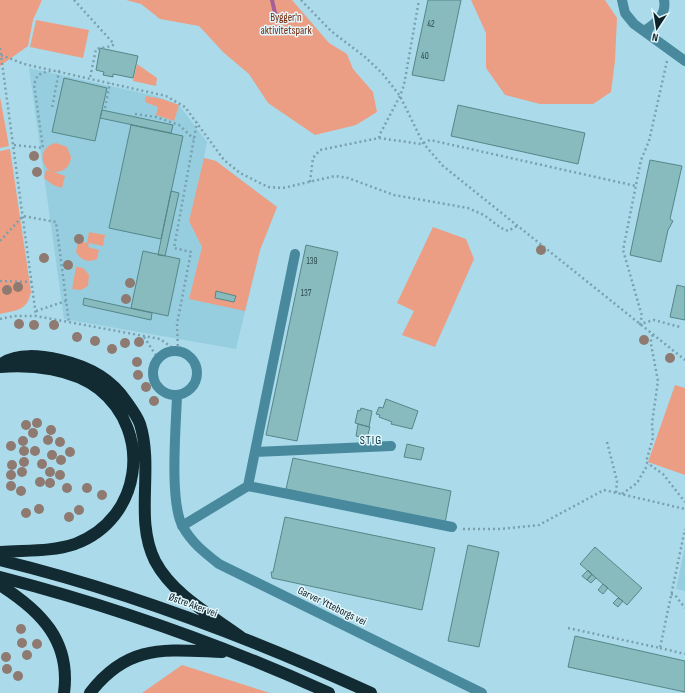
<svg xmlns="http://www.w3.org/2000/svg" width="685" height="693" font-family="'Sofia Sans Condensed',sans-serif">
	<style>
		.built { fill: #96cee0 }
		.green { fill: #eb9e84 }
		.lines { fill: none; stroke-linecap: round; stroke-linejoin: round }
		.stream { stroke: #a55f96; stroke-width: 4 }
		.building { fill: #88bbbe; stroke: #558789 }
		.path { stroke: #79a0ac; stroke-width: 2.5; stroke-dasharray: 2 3; stroke-linecap: butt }
		.minor { stroke: #48899d; stroke-width: 10 }
		.highway { stroke: #122a31; stroke-width: 12 }
		.tree { fill: #8e7a70 }
		.labels { text-anchor: middle; dominant-baseline: central; stroke-width: 3; stroke-linejoin: round; paint-order: stroke }
		.number-label { font-size: 9px; fill: #2c484d }
		.park-label { font-size: 11px; fill: #772a0b; stroke: #e4f7fd }
		.street-label { font-size: 11px; fill: #0e2127; stroke: #e4f7fd }
		.neighbourhood-label { font-size: 12px; letter-spacing: 1px; fill: #00303c; stroke: #e4f7fd }
	</style>
	<rect width="100%" height="100%" fill="#abdbeb"/>
	<path class="built" d="M29 68 156 96 179 105 207 142 204 158 216 161 277 207 260 250 236 349 64 319Z
		M685 546V591L676 589Z"/>
	<path class="green" d="M0 0H42L33 20 28 46 0 66Z
		M126 0H292L329 43 347 54 353 69 373 92 377 112 356 125 315 135 268 103 249 74 224 53 199 26 160 19 141 4Z
		M471 0H605L617 18 615 61 611 92 593 104H540L505 95 486 68V33Z
		M36 20 89 30 83 58 30 47Z
		M137 64 157 78 156 86 133 81Z
		M146 96 162 99 179 105 174 121 156 115 158 107 145 102Z
		M0 97 9 146 0 148Z
		M56 143 67 147 71 157C70 167 64 172 54 172L65 176 62 188 53 185 44 178 46 170 50 171C38 162 41 146 56 143Z
		M10 149 31 292C27 311 17 310 0 314V151Z
		M204 158 216 161 277 207 260 250 245 311 189 299 202 247 189 221Z
		M433 227 466 239 474 259 435 347 402 335 414 311 397 303Z
		M89 232 105 235 103 246 89 243 88 247 99 250 97 259C87 263 81 260 76 252L78 241 87 243Z
		M76 267 83 268 89 275 88 286 81 290 72 289Z
		M675 385 685 388V475L648 462Z
		M182 665 270 693H142Z"/>
	<g class="lines">
		<path class="stream" d="M272 0 275 13 283 21 289 19"/>
	</g>
	<path class="building" d="M428 0H461L444 81 412 75Z
		M100 48 138 56 133 78 113 74V77L103 75 104 72 96 70Z
		M64 78 107 88 95 141 52 132Z
		M458 105 585 133 578 164 451 136Z
		M102 110 173 125 171 133 100 118Z
		M131 125 183 136 161 239 109 228Z
		M650 160 682 166 670 219 673 221 668 230 661 262 630 255Z
		M171 191 179 193 165 256 158 255Z
		M306 245 338 252 297 441 266 435Z
		M143 251 180 259 168 316 131 308Z
		M677 285 685 287V320L670 317Z
		M216 291 236 296 234 302 215 298Z
		M84 298 152 313 151 320 83 305Z
		M386 399 418 411 412 429 391 424 392 422 379 417 380 415 376 414 379 407 383 408Z
		M361 408 372 411 369 427 355 423 358 410 360 411Z
		M358 424 370 427 367 438 356 436Z
		M407 444 424 448 421 460 404 457Z
		M293 458 451 491 445 523 286 489Z
		M285 517 435 548 422 610 272 578 271 572H273Z
		M468 545 499 552 479 647 448 641Z
		M595 547 642 588 627 605 580 564Z
		M588 570 592 574 587 580 582 576Z
		M592 574 596 578 591 583 587 580Z
		M603 584 608 588 603 594 598 590Z
		M618 598 623 601 618 607 613 603Z
		M575 636 685 661V692L568 667Z"/>
	<g class="lines">
		<path class="path" d="M74 0 114 44 112 46 96 49 90 78
			M301 0 331 31 365 57 382 73 400 96 423 143 443 166 685 360
			M0 48 36 316
			M1 55 24 64 166 96 185 107 224 160 240 173 268 187 283 188 335 176 348 178 394 195 468 208 484 215 501 228 508 231 517 226
			M667 61 649 141 641 160 623 250 642 316 640 324 654 320 680 327
			M105 108 110 83
			M131 117 135 114 156 117 179 125 194 139
			M379 138 380 134 400 96 404 85 419 0
			M14 145 43 148 34 84 38 75 48 71H59L52 108
			M310 182 313 158 320 150 379 138 421 144 430 140 636 186
			M0 241 23 216 56 222 69 323
			M0 281 32 282
			M36 311 66 301
			M0 319 14 316H36L160 339 177 351
			M653 335 651 338V344L658 381 652 423 653 438 646 462 663 474 685 502
			M144 337 159 360
			M178 351 177 324 191 252 174 248 197 122
			M607 442 617 481 616 493
			M622 494 637 483 648 464
			M463 529H501L539 525 604 490 685 509
			M671 594 675 595 685 608
			M568 628 660 648 685 529
			M660 648 685 654"/>
		<path class="minor" d="M622 0 625 13 634 24 685 61
			M644 31C655 24 667 15 664 0
			M153 373a22 22 0 1 1 44 0a22 22 0 1 1-44 0Z
			M177 396C176 426 169 503 183 527 192 543 205 553 219 564L482 693
			M255 452 391 446
			M248 486 295 254
			M182 526 248 486 452 527"/>
		<path class="highway" d="M0 365C16 352 42 356 61 360 87 366 111 378 126 401 131 408 137 416 140 424 154 469 134 519 155 561 173 595 211 615 241 637
			M0 367C32 364 73 369 99 389 153 432 142 519 75 544 51 552 25 550 0 552
			M0 560C128 591 251 638 371 693
			M0 577C113 606 223 645 329 693
			M0 585C41 611 71 641 64 693
			M90 693C128 643 166 650 222 652"/>
	</g>
	<g class="tree">
		<circle cx="34" cy="156" r="5"/>
		<circle cx="37" cy="172" r="5"/>
		<circle cx="79" cy="239" r="5"/>
		<circle cx="541" cy="250" r="5"/>
		<circle cx="44" cy="258" r="5"/>
		<circle cx="68" cy="265" r="5"/>
		<circle cx="130" cy="283" r="5"/>
		<circle cx="18" cy="287" r="5"/>
		<circle cx="7" cy="290" r="5"/>
		<circle cx="126" cy="299" r="5"/>
		<circle cx="19" cy="324" r="5"/>
		<circle cx="34" cy="325" r="5"/>
		<circle cx="54" cy="325" r="5"/>
		<circle cx="77" cy="337" r="5"/>
		<circle cx="644" cy="340" r="5"/>
		<circle cx="95" cy="341" r="5"/>
		<circle cx="139" cy="342" r="5"/>
		<circle cx="125" cy="343" r="5"/>
		<circle cx="112" cy="349" r="5"/>
		<circle cx="670" cy="358" r="5"/>
		<circle cx="137" cy="362" r="5"/>
		<circle cx="138" cy="375" r="5"/>
		<circle cx="146" cy="387" r="5"/>
		<circle cx="154" cy="401" r="5"/>
		<circle cx="37" cy="423" r="5"/>
		<circle cx="26" cy="425" r="5"/>
		<circle cx="51" cy="430" r="5"/>
		<circle cx="33" cy="433" r="5"/>
		<circle cx="48" cy="440" r="5"/>
		<circle cx="23" cy="441" r="5"/>
		<circle cx="60" cy="442" r="5"/>
		<circle cx="11" cy="446" r="5"/>
		<circle cx="24" cy="451" r="5"/>
		<circle cx="35" cy="451" r="5"/>
		<circle cx="70" cy="452" r="5"/>
		<circle cx="52" cy="455" r="5"/>
		<circle cx="61" cy="460" r="5"/>
		<circle cx="24" cy="462" r="5"/>
		<circle cx="42" cy="464" r="5"/>
		<circle cx="12" cy="465" r="5"/>
		<circle cx="22" cy="472" r="5"/>
		<circle cx="50" cy="472" r="5"/>
		<circle cx="11" cy="475" r="5"/>
		<circle cx="60" cy="475" r="5"/>
		<circle cx="40" cy="482" r="5"/>
		<circle cx="50" cy="483" r="5"/>
		<circle cx="11" cy="486" r="5"/>
		<circle cx="67" cy="488" r="5"/>
		<circle cx="87" cy="488" r="5"/>
		<circle cx="21" cy="491" r="5"/>
		<circle cx="102" cy="495" r="5"/>
		<circle cx="39" cy="509" r="5"/>
		<circle cx="79" cy="510" r="5"/>
		<circle cx="26" cy="513" r="5"/>
		<circle cx="69" cy="517" r="5"/>
		<circle cx="21" cy="629" r="5"/>
		<circle cx="22" cy="643" r="5"/>
		<circle cx="37" cy="644" r="5"/>
		<circle cx="27" cy="655" r="5"/>
		<circle cx="6" cy="657" r="5"/>
		<circle cx="7" cy="669" r="5"/>
		<circle cx="18" cy="676" r="5"/>
	</g>
	<g class="labels">
		<g class="number-label">
			<text x="431" y="24">42</text>
			<text x="425" y="56">40</text>
			<text x="312" y="261">139</text>
			<text x="306" y="293">137</text>
		</g>
		<g class="park-label">
			<text x="286" y="17">Bygger'n<tspan x="286" dy="13">aktivitetspark</tspan></text>
		</g>
		<g class="street-label">
			<text transform="translate(193 605) rotate(20)">Østre Aker vei</text>
			<text transform="translate(332 606) rotate(26)">Garver Ytteborgs vei</text>
		</g>
		<g class="neighbourhood-label">
			<text x="371" y="440">STIG</text>
		</g>
	</g>
	<g transform="translate(657 28) rotate(192)" stroke="#e4f7fd" stroke-width="3" paint-order="stroke">
	<path d="M0-3L7 15L0 10L-7 15Z" fill="#0e2127"/>
	<text y="-6" font-size="11" font-weight="bold" text-anchor="middle" fill="#0e2127">N</text>
	</g>
</svg>
